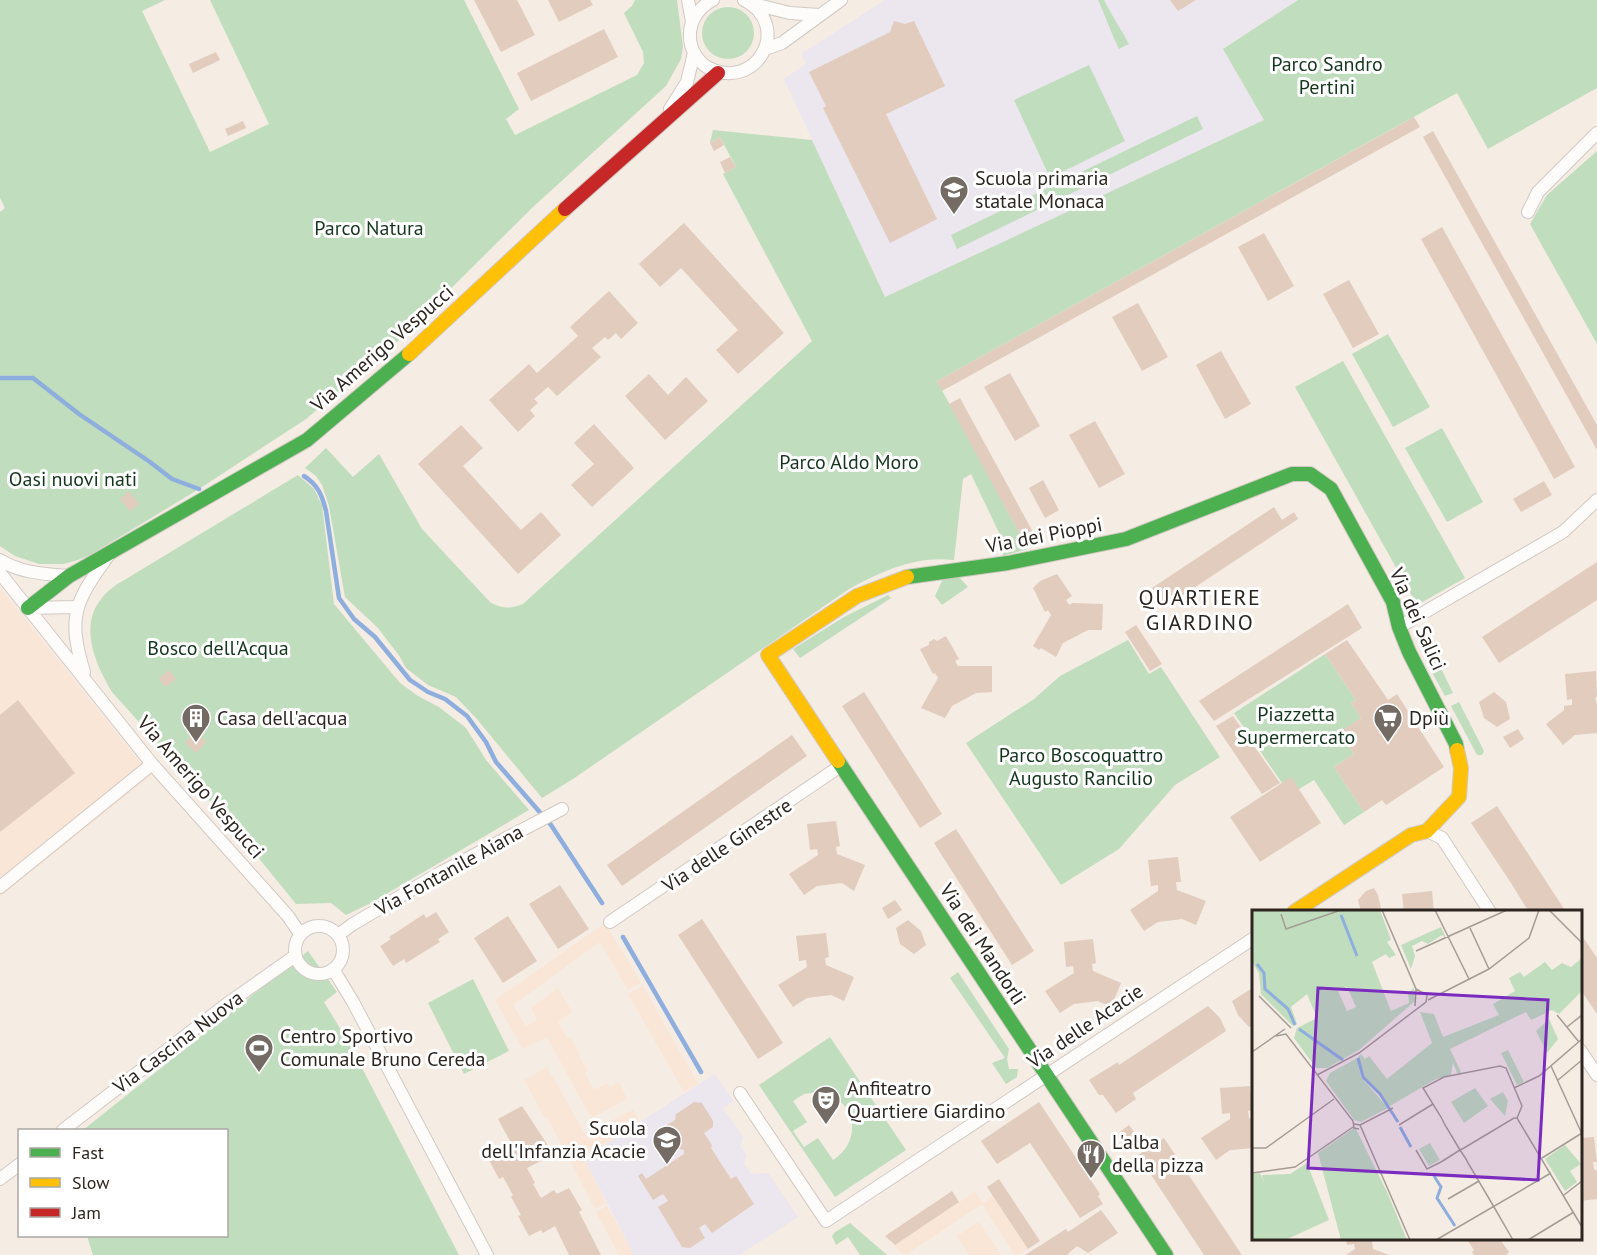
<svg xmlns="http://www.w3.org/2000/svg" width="1597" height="1255" font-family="'PT Sans',sans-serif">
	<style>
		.built { fill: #f9e6d6 }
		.education { fill: #ece6ee }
		.green { fill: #c0ddbe; fill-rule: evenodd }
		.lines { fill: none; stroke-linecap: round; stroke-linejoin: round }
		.stream { stroke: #8eaede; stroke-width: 4.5 }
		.building { fill: #e1ccbe }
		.street-casing { stroke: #d1c9c2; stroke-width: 14 }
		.fast-casing { stroke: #d1c9c2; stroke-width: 16 }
		.slow-casing { stroke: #d1c9c2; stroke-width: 16 }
		.jam-casing { stroke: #d1c9c2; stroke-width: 16 }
		.street { stroke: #fefcfb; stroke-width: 12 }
		.fast { stroke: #4caf50; stroke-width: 14 }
		.slow { stroke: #ffc107; stroke-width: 14 }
		.jam { stroke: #c62828; stroke-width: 14 }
		.labels { text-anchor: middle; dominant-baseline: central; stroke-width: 6; stroke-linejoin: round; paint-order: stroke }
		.park-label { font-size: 20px; fill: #14361c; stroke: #fff }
		.poi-label { font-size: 20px; fill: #2d251f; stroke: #fff; text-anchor: start }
		.street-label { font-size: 20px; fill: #2d251f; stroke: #fff }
		.quarter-label { font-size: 22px; letter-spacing: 1.5px; fill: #2d251f; stroke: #fff }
		.inset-river { fill: none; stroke: #8eaede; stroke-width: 3 }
		.inset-road { fill: none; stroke: #a59c95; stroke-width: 1.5 }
		.view { fill: #7b2cbf; fill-opacity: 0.15; stroke: #7b2cbf; stroke-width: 3 }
		.inset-edge { fill: none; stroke: #2d251f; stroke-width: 3 }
	</style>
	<rect width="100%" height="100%" fill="#f5ece4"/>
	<path class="built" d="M0 588 151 776 0 897Z
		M605 923 641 983 628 990 600 942 513 1005 526 1026 537 1020 531 1008 558 988 572 1012 558 1021 567 1039 571 1037 579 1053 578 1055 587 1070 585 1073 594 1090 607 1083 610 1087 619 1082 627 1099 591 1118 547 1037 523 1049 495 1000Z
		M643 986 698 1084 684 1092 628 994Z
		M547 1067 585 1134 633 1110 639 1122 584 1158 606 1203 595 1209 547 1117 545 1118 524 1080Z
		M975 1192 983 1203 993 1196 1028 1249 1019 1255H1015L982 1204 907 1254 905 1253 903 1254 894 1246Z
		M607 1206 634 1255H619L596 1212Z
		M979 1222 1001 1255H969L957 1236Z"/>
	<path class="education" d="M885 0H1298L1223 49 1264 120 885 297 784 79 806 64 801 54Z
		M715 1074 733 1101 723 1108 743 1137 740 1146 747 1155 744 1164 751 1174 768 1173 798 1217 739 1255H634L584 1158Z"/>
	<path class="green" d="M0 0H165L142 11 210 152 269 124 210 0H464L519 109 506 119 515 135 637 75 644 63 643 52 624 13 632 6 635 0H677L683 47 681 59 666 86 533 207 393 346 306 419 199 489 90 555 75 561 63 564H39L15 556 0 546V212L5 208 0 198Z
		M1098 0H1104C1112 16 1121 29 1129 44L1119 49C1111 33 1106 17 1098 0Z
		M1298 0H1597V88L1488 149 1457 93 937 381 1028 549 1003 556 1002 539 971 474 963 479 954 560C914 556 883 571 849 589L573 779 542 798 476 718 456 697 428 685 406 668 400 657 378 628 345 597 329 506 322 485 316 476 305 468 326 448 353 477 379 454 422 529 490 602C502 609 510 609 523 604L812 341 723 174 736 167 720 137 710 143 713 130 812 140 885 297 1264 120 1223 49Z
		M702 33a26 26 0 1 1 52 0a26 26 0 1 1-52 0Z
		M1089 65 1125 141 1050 178 1014 100Z
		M1197 116 1203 129 957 249 951 235Z
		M1597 151V344L1530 224 1547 195Z
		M1388 334 1430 407 1393 427 1352 354Z
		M1343 361 1465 578 1417 605 1295 387Z
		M1442 428 1483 502 1447 522 1405 448Z
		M298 475 314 489 322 505 334 604 400 683 418 696 439 707 466 728 486 760 529 810 371 903 346 915 331 903 296 904 236 830 112 692C96 665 78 626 102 598 105 593 111 589 116 585Z
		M959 577 968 587 942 605 935 596 943 579Z
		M888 595 891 598 800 658 793 649 844 617Z
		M1128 640 1149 674 1161 667 1220 757 1175 785 1119 849 1061 885 966 743 1034 699 1060 676Z
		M1325 654 1356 700 1351 703 1361 718 1340 732 1354 754 1334 767 1364 812 1344 825 1314 780 1299 789 1282 783 1234 713Z
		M1431 659H1435L1438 662 1453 693 1445 696 1429 667 1428 662Z
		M1459 702 1484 751 1482 755H1477L1451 706Z
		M308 951 337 992 324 1002 349 1043 459 1255H93L87 1236H226V1130H83Z
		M958 972 1009 1049 1007 1059 1009 1069H1018L1017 1077 1006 1084 992 1063 1005 1058 950 978Z
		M473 979 509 1051 464 1074 428 1003Z
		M830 1037 906 1150 835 1197 759 1085ZM818 1092C855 1097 865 1139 833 1160L818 1138 804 1147 793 1131 807 1122 793 1101 804 1094Z
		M850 1223 887 1255H860L848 1237 836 1245 832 1236 835 1232Z"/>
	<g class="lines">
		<path class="stream" d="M0 378H33L79 414 150 462 172 479 199 489
			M304 476C318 485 322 495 326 511L339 598 354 619 375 637 410 680 428 692 445 699 467 716 486 742 496 762 551 825 602 903
			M623 937 701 1072"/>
	</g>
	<path class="building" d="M474 0H517L535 35 501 52Z
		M548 0H590L593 5 559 22Z
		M1170 0H1196L1178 11Z
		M894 21 905 24 914 21 945 86 886 114 937 219 890 243 823 108 826 106 809 72 890 32Z
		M604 29 618 57 531 101 517 73Z
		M216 52 220 60 193 73 189 64Z
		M1414 117 1420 127 942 391 937 381Z
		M243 121 246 128 228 136 225 129Z
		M1433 131 1597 425V450L1423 137Z
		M720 137 724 145 714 151 710 143Z
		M730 157 736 167 725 173 720 162Z
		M684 223 784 333 738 374 716 350 738 330 681 268 660 287 639 264Z
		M1442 227 1575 467 1554 479 1421 239Z
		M1264 233 1294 286 1268 301 1238 247Z
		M1349 280 1379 334 1353 348 1323 294Z
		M609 291 638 323 621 339 616 333 608 340 605 337 592 348 601 357 557 396 548 387 534 399 538 403 530 410 535 416 518 432 489 400 529 364 537 373 578 336 570 327Z
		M1138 303 1168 357 1142 371 1112 317Z
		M1221 351 1251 404 1225 419 1196 365Z
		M1010 373 1040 426 1015 441 984 387Z
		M649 374 668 395 686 377 708 401 665 440 625 396Z
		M960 398 1034 534 1023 540 949 404Z
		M1095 421 1125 474 1099 488 1069 435Z
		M594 424 634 468 592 507 571 485 594 464 574 443Z
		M461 425 483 448 463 466 521 530 541 512 561 535 518 574 418 464Z
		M1043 480 1059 510 1045 518 1029 488Z
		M1544 481 1552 495 1521 512 1513 499Z
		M129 491 139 504 130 511 120 499Z
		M1274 507 1282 520 1294 512 1298 519 1165 607 1152 588Z
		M1597 562V600L1499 663 1482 637Z
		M1057 574 1072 596 1066 600 1069 605 1072 603 1103 604 1102 630H1088L1063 643 1056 657 1041 648 1039 650 1033 646 1051 615 1048 610 1045 612 1033 588 1040 581Z
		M1348 604 1362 628 1214 721 1199 701Z
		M1136 625 1162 664 1150 671 1125 632Z
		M946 636 959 659 955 661 958 666H992V692L976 693 952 706 945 718 921 708 938 678 935 673 933 674 920 649 929 645V642L934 639 937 641Z
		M1347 640 1388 700 1397 694 1444 767 1386 805 1382 800 1364 812 1334 767 1354 754 1339 732 1361 718 1351 703 1356 700 1325 654Z
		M169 670 176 679 165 687 159 678Z
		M1596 671 1597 697H1595L1597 705V733L1575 735 1563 745 1546 724 1564 710V706L1572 705V699L1567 700 1565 674Z
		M864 692 942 814 920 828 842 706Z
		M1494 692 1506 702 1510 719 1497 727 1484 718 1479 702Z
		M18 700 75 773 0 832V715Z
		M1233 716 1280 783 1262 794 1216 726Z
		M1518 729 1524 739 1510 748 1503 737Z
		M195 732 206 742 196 753 185 743Z
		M792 735 807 756 622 886 607 865Z
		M1291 777 1321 823 1260 862 1230 817Z
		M1497 806 1566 912H1529L1511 883 1471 823Z
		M836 821 840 846 836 847 837 854 865 865 854 891 842 883 817 886 804 895 789 874 818 855 817 849 810 850 807 824Z
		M956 829 1034 951 1012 965 934 843Z
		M1178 857 1181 882H1176L1177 890 1206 901 1196 925 1182 919 1158 922 1144 931 1130 910 1158 891V885L1151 886 1148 860Z
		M560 885 589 929 558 949 529 904Z
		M1374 888 1378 895 1381 909 1361 912 1358 900 1366 891Z
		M1432 891 1434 912H1404L1402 894Z
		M895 900 902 910 888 919 882 908Z
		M436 912 449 932 438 939 440 942 406 963 404 959 393 966 380 946 391 939 389 937 424 914 426 918Z
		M508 916 537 961 503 983 474 938Z
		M702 919 783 1043 758 1059 678 935Z
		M908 920 921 931 926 945 914 954 900 944 896 928Z
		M826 933 829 957 825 958 826 965 854 977 844 1001 831 995 807 998 793 1007 778 985 807 967 806 960 799 961 796 936Z
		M1580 933 1597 958V1014L1580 989Z
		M1093 939 1096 963 1092 964 1093 971 1121 983 1111 1007 1098 1001 1074 1004 1060 1013 1045 991 1074 973 1073 966 1066 967 1064 942Z
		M1254 987V1024L1249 1027 1238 1015 1232 1001Z
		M1208 1006 1220 1018 1226 1031 1133 1093 1136 1099 1116 1113 1103 1095H1099L1089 1080 1118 1062 1119 1065Z
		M1250 1086 1252 1110 1248 1111 1249 1118 1254 1120V1148L1230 1150 1216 1160 1201 1138 1230 1119V1113L1222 1114 1220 1088Z
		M694 1102 702 1103 713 1121V1127L704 1133 712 1145 711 1148 731 1179 736 1176 754 1204 712 1233 705 1224 699 1228 705 1238 690 1248 682 1247 658 1207 668 1201 663 1194 653 1200 638 1176 642 1173 646 1179 684 1154V1150L675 1148 664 1133 667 1125 675 1120 676 1114Z
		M1039 1102 1100 1194 1098 1196 1103 1204 1080 1218 1030 1143 997 1164 981 1141Z
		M522 1106 551 1150 539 1157 541 1161 527 1168 535 1183 533 1184 541 1198 554 1190 557 1194 569 1188 582 1210 579 1212 601 1255H569L555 1226 543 1233 541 1230 529 1236 518 1216 521 1215 511 1197 513 1195 503 1177 499 1179 488 1158 500 1152 498 1148 510 1141 498 1119Z
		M1129 1125 1139 1139 1125 1148 1116 1135Z
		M1594 1137 1597 1162H1593L1594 1169 1597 1171V1199L1580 1201V1138Z
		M1164 1138 1242 1255H1204L1138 1155Z
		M999 1179 1040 1241 1028 1249 987 1187Z
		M952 1191 959 1202 895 1245 885 1236Z
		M1101 1210 1118 1233 1088 1253 1077 1246 1068 1254 1069 1255H1025L1066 1229 1068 1232Z
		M1346 1238H1376L1377 1241H1372L1373 1249 1389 1255H1346L1355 1249 1354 1244 1347 1245Z
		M1466 1238H1499L1509 1252 1506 1255H1474L1472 1252 1474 1250Z"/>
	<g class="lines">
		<g class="street-casing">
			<path id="street" d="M688 0 692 22
				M713 0C699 7 689 21 690 37 690 48 697 61 707 67 756 94 794 25 744 0
				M753 4 790 13 819 15
				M765 49 782 43 841 0
				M670 109 687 82 694 53
				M1528 212 1538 192 1597 133
				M0 560C20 573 46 574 69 576
				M0 573 152 764 288 916 300 934
				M28 608 77 607
				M1399 627 1563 532 1597 500
				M84 672C67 616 75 602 108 556
				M1427 831 1442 838 1490 912
				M0 887 152 764
				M610 922 842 765
				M295 950a24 24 0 1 1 48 0a24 24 0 1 1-48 0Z
				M338 935 353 924 440 873 562 809
				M333 969 353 1002 487 1255
				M1580 1050 1597 1075
				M740 1093 826 1221 1254 938
				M63 1130 227 1004 295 956
				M0 1179 20 1164"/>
		</g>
		<g class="fast-casing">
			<path id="fast" d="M907 577 1008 563 1126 539 1292 474H1310L1331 489 1393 602 1399 627 1409 652 1456 744 1457 750
				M28 608 69 576 307 440 409 354
				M838 761 1166 1255"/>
		</g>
		<g class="slow-casing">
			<path id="slow" d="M409 354 565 209
				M838 761 768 655 857 596 907 577
				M1294 912 1411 835 1427 831 1459 797 1461 768 1457 750"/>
		</g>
		<g class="jam-casing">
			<path id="jam" d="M565 209 718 73"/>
		</g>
		<use href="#street" class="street"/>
		<use href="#fast" class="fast"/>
		<use href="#slow" class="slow"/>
		<use href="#jam" class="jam"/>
	</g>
	<defs>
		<g id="school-pin" transform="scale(1.5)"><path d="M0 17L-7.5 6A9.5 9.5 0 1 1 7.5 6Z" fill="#736b64" stroke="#fff"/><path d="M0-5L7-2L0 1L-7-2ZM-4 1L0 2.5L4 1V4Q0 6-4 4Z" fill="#fff"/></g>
		<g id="building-pin" transform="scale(1.5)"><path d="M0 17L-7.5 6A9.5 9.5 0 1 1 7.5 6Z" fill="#736b64" stroke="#fff"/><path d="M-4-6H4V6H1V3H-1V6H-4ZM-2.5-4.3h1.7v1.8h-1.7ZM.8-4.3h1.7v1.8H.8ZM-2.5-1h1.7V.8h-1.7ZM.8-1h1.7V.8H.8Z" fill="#fff"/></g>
		<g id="supermarket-pin" transform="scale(1.5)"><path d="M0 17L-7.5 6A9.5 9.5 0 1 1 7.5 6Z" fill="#736b64" stroke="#fff"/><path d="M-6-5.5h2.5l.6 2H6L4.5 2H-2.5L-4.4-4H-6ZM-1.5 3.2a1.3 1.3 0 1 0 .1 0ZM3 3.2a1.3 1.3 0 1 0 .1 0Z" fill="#fff"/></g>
		<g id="stadium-pin" transform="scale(1.5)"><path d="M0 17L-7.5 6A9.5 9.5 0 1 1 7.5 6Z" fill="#736b64" stroke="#fff"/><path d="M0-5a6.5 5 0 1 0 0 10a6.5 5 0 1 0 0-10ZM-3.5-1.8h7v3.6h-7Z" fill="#fff"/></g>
		<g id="theatre-pin" transform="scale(1.5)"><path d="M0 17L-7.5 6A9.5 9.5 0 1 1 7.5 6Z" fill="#736b64" stroke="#fff"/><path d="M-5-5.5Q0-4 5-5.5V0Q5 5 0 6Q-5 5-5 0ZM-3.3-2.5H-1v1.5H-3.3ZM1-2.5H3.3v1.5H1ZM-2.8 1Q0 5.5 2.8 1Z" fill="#fff"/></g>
		<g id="restaurant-pin" transform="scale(1.5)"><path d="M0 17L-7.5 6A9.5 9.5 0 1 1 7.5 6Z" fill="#736b64" stroke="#fff"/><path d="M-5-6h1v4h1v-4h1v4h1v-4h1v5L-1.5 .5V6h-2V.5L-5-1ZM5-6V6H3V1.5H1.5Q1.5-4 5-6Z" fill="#fff"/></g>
	</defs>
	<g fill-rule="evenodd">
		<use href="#school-pin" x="954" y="190"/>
		<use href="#building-pin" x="196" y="718"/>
		<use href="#supermarket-pin" x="1388" y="718"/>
		<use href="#stadium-pin" x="259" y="1048"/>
		<use href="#theatre-pin" x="826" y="1100"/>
		<use href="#school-pin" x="667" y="1140"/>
		<use href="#restaurant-pin" x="1091" y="1154"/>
	</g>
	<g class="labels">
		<g class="park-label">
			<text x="1327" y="64">Parco Sandro<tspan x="1327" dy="23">Pertini</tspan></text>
			<text x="369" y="228">Parco Natura</text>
			<text x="849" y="462">Parco Aldo Moro</text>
			<text x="73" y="479">Oasi nuovi nati</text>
			<text x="218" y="648">Bosco dell'Acqua</text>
			<text x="1296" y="714">Piazzetta<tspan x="1296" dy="23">Supermercato</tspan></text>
			<text x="1081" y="755">Parco Boscoquattro<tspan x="1081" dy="23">Augusto Rancilio</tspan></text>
		</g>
		<g class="poi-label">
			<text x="975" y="178">Scuola primaria<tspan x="975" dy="23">statale Monaca</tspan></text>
			<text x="217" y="718">Casa dell'acqua</text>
			<text x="1409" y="718">Dpiù</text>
			<text x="280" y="1036">Centro Sportivo<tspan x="280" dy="23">Comunale Bruno Cereda</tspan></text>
			<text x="847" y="1088">Anfiteatro<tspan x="847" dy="23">Quartiere Giardino</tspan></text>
			<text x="646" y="1128" text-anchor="end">Scuola<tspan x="646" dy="23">dell'Infanzia Acacie</tspan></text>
			<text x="1112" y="1142">L'alba<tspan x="1112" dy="23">della pizza</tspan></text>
		</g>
		<g class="street-label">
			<text transform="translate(382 348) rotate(-41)">Via Amerigo Vespucci</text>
			<text transform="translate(1044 535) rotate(-11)">Via dei Pioppi</text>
			<text transform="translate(1418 619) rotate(66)">Via dei Salici</text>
			<text transform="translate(201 787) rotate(49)">Via Amerigo Vespucci</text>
			<text transform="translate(727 845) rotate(-34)">Via delle Ginestre</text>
			<text transform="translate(449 870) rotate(-29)">Via Fontanile Aiana</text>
			<text transform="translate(983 944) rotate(57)">Via dei Mandorli</text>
			<text transform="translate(1085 1026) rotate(-34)">Via delle Acacie</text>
			<text transform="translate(178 1042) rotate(-37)">Via Cascina Nuova</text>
		</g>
		<g class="quarter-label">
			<text x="1200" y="597">QUARTIERE<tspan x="1200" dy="25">GIARDINO</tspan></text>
		</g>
	</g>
	<g transform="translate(1252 910)">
		<rect width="330" height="330" fill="#f5ece4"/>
		<path d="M0 0H128L139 30 135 32 144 45 137 48 134 44 120 52 139 101 157 93 156 84 162 77 163 91 107 140 75 158H64L42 128 45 118 65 108 55 84 39 97 45 114 41 116 9 84 7 63 0 52ZM95 77 104 97 95 101 86 81ZM189 17 194 28 190 25 176 34 170 31 160 36 163 46 159 59 149 35ZM330 48V81L307 104 300 100 279 110 274 102 198 139 210 164 206 165 201 153 199 165 184 169 138 196 111 166 106 147 109 144 113 149 117 146 135 169 180 133 168 102 182 104 191 127 247 105 241 94 263 81 257 68 268 62 272 67 293 52 300 60 310 53 319 57ZM297 109 306 129 295 143 284 121ZM256 140 272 172 265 175 249 143ZM105 148 109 167 136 198 109 212 102 210 74 171 78 163ZM223 178 236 196 212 213 199 192ZM251 182 256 191 253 206 238 189ZM103 217 135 282 155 330H89L66 243ZM178 233 188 250 177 256 167 239ZM313 235 329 254 318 261 325 272 313 281 293 249ZM55 253 77 310 33 330H0V264L8 263 12 272 10 265 38 264Z" fill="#c0ddbe" fill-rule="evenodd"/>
		<path class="inset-river" d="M89 5 105 46M5 54 12 63 13 79 36 99 43 115M47 119 91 150M106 148 111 167 128 184 146 212M148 217 159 237M182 266 189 277 185 288 203 316"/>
		<path class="inset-road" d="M130 0 164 79 163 96M183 0 217 69M297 0 330 33M29 4 34 19 89 0M218 18 237 59M164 41 255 0M7 86 39 118M176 90 237 59 277 28 287 0M305 105 327 132M315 117 330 105M24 126 34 124 101 211 102 218 107 219M0 142 33 119M299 156 330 224M65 165 107 143 174 92 175 85 164 79M306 170 330 150M262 178 287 166 330 129M265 208 330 317M102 214 108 215 158 330M108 215 141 198M147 215 181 194M0 238H14L82 189M164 240 175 259 189 252 208 240 212 238 262 208H265L270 196 254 158 248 156 192 167 171 178 189 207 193 215 208 240 214 249 216 253 242 297 261 330M290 248 330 223M0 263 43 257 101 217M312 285 330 271M196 289 227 271M184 330 299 263M276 330 322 302"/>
		<path class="view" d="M66 78 296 90 286 270 56 258Z"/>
		<rect width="330" height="330" class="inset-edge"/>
	</g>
	<rect x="18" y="1129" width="210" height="108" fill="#ffffff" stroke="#aba8a5" stroke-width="1.5"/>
	<rect x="30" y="1148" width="30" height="9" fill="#4caf50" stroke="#aba8a5" stroke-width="1.5"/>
	<text x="72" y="1159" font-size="18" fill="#2d251f">Fast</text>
	<rect x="30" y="1178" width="30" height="9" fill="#ffc107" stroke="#aba8a5" stroke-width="1.5"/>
	<text x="72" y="1189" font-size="18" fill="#2d251f">Slow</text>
	<rect x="30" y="1208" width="30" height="9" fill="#c62828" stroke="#aba8a5" stroke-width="1.5"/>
	<text x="72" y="1219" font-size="18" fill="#2d251f">Jam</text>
</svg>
